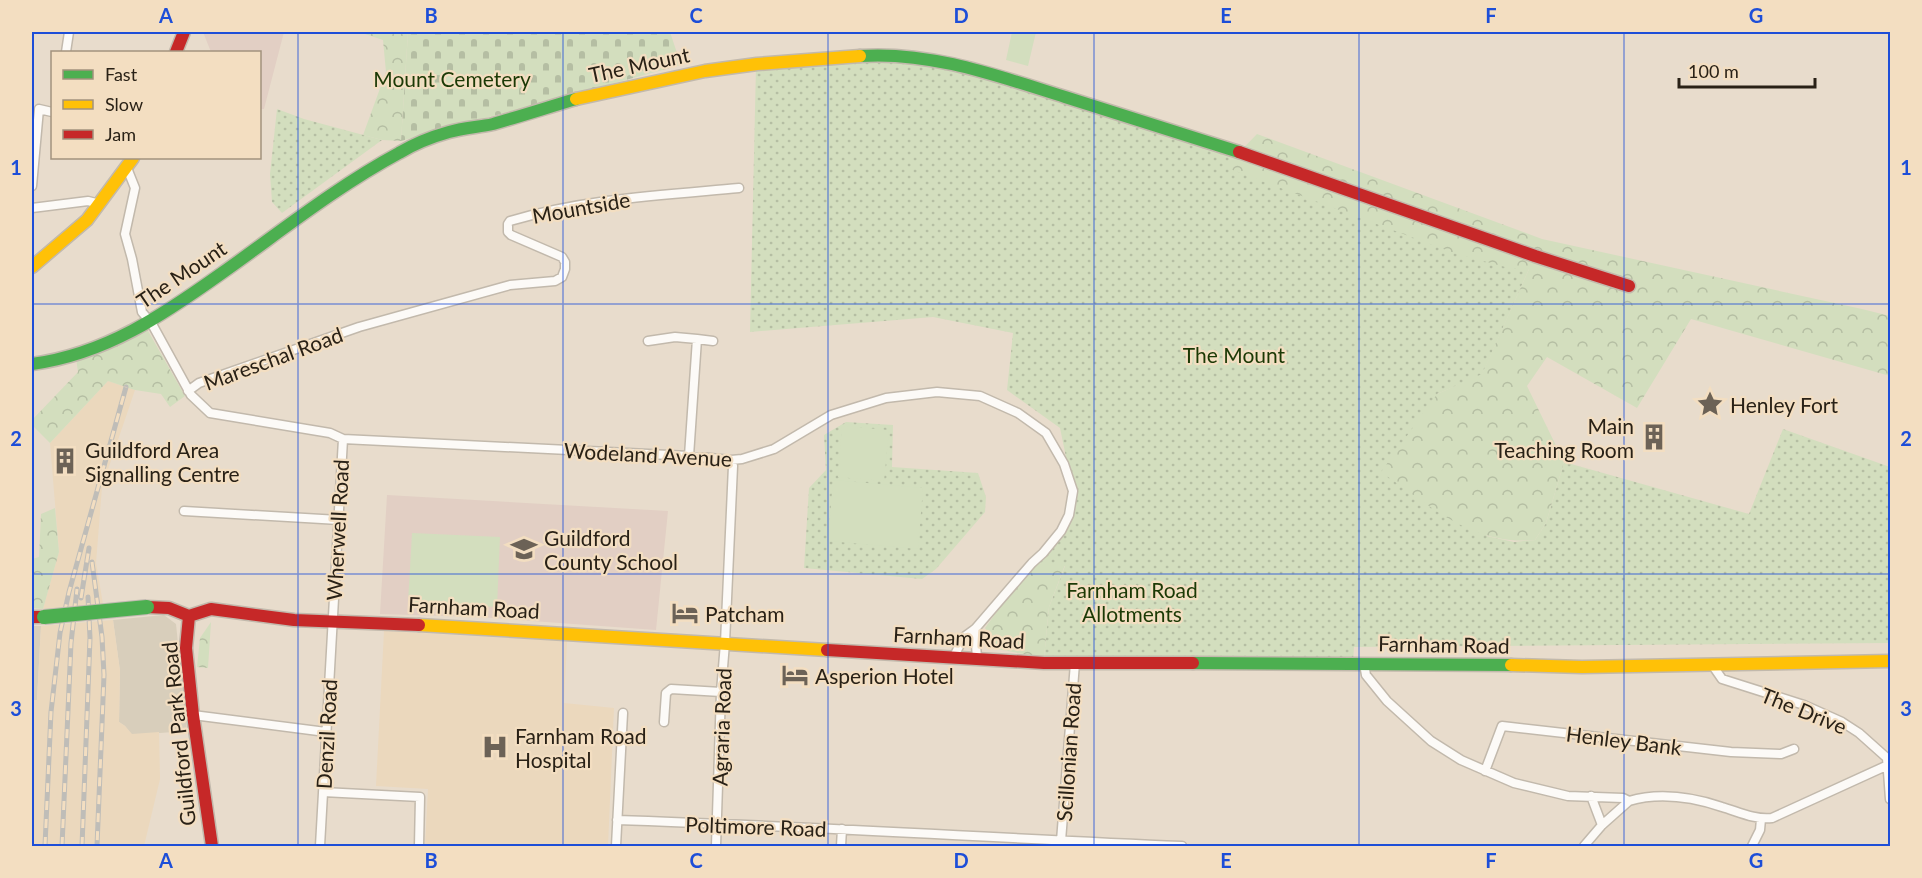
<svg xmlns="http://www.w3.org/2000/svg" width="1922" height="878" font-family="Lato,sans-serif">
	<style>
		.commercial { fill: #d8cebb }
		.built { fill: #ebd8bd }
		.education { fill: #e2cfc4 }
		.green { fill: url(#green-dots) }
		.forest { fill: url(#forest-crowns) }
		.cemetery { fill: url(#cemetery-stones) }
		.pitch { fill: #d3debe }
		.lines { fill: none; stroke-linecap: round; stroke-linejoin: round }
		.street-casing { stroke: #c2b9ac; stroke-width: 11 }
		.fast-casing { stroke: #c2b9ac; stroke-width: 15 }
		.slow-casing { stroke: #c2b9ac; stroke-width: 15 }
		.jam-casing { stroke: #c2b9ac; stroke-width: 15 }
		.street { stroke: #fcfaf7; stroke-width: 8 }
		.fast { stroke: #4caf50; stroke-width: 12 }
		.slow { stroke: #ffc107; stroke-width: 12 }
		.jam { stroke: #c62828; stroke-width: 12 }
		.rail-casing { stroke: #bfbdb8; stroke-width: 5 }
		.rail { stroke: #f3dec1; stroke-width: 3; stroke-dasharray: 9; stroke-linecap: butt }
		.fast-bridge-casing { stroke: #c0b9b1; stroke-width: 16; stroke-linecap: butt }
		.fast-bridge { stroke: #4caf50; stroke-width: 14 }
		.grid { fill: none; stroke: #1d4ed8; stroke-width: 1.5; stroke-opacity: 0.55 }
		.labels { text-anchor: middle; dominant-baseline: central; stroke-width: 4.5; stroke-linejoin: round; paint-order: stroke }
		.street-label { font-size: 21px; fill: #292116; stroke: #f3dec1 }
		.park-label { font-size: 21px; fill: #1b3905; stroke: #f3dec1 }
		.poi-label { font-size: 21px; fill: #292116; stroke: #f3dec1; text-anchor: start }
		.neatline { fill: none; stroke: #1d4ed8; stroke-width: 2 }
		.grid-label { font-size: 20px; text-anchor: middle; font-weight: bold; fill: #1d4ed8 }
	</style>
	<defs>
		<pattern id="green-dots" width="8" height="8" patternUnits="userSpaceOnUse" patternTransform="scale(1.5)"><rect width="8" height="8" fill="#d3debe"/><path d="M2 2h.1M6 6h.1" fill="none" stroke="#b5bea3" stroke-width="1.8" stroke-linecap="round"/></pattern>
		<pattern id="forest-crowns" width="20" height="18" patternUnits="userSpaceOnUse" patternTransform="scale(1.5)"><rect width="20" height="18" fill="#d3debe"/><path d="M2 6a3 3 0 1 1 6 0M12 15a3 3 0 1 1 6 0" fill="none" stroke="#b5bea3"/></pattern>
		<pattern id="cemetery-stones" width="16" height="16" patternUnits="userSpaceOnUse" patternTransform="scale(1.5)"><rect width="16" height="16" fill="#d3debe"/><path d="M2 7V4a2 2 0 0 1 4 0v3zM10 15v-3a2 2 0 0 1 4 0v3z" fill="#b5bea3"/></pattern>
	</defs>
	<rect width="100%" height="100%" fill="#e8dccc"/>
	<path class="commercial" d="M164 615 176 624 187 731 132 735 125 726 119 722 120 671 113 620Z
		M32 626H41L37 700H32Z"/>
	<path class="built" d="M108 381 135 390 102 487 96 563 103 604 43 609 59 552 50 443Z
		M113 620 120 671 119 722 125 726 132 734 159 732 160 779 144 846H32V700H37L41 626Z
		M384 631 567 641 564 703 614 708 608 846H425L428 789 376 786Z"/>
	<path class="education" d="M203 32H284L264 109H260V52H211Z
		M387 495 668 511 656 630 479 617 380 614Z"/>
	<path class="green" d="M886 59 974 74 1236 155 1529 269 1482 375 1437 394 1487 536 1514 542 1535 540 1546 523 1564 462 1749 514 1783 429 1890 467V643L1354 647 1353 662 1044 658 1049 607 1065 566 1032 563 1061 531 1073 491 1060 428 1007 390 1013 333 933 317 750 332 756 66Z
		M277 109 304 119 382 140 282 213 272 202 270 174Z
		M846 422 893 425 892 467 978 473 986 497 985 512 936 569 922 579 804 568 809 488 826 470 824 435Z"/>
	<path class="forest" d="M359 32H408L401 141 382 140 363 135 386 72 383 40Z
		M1257 134 1542 239 1862 309 1890 316V376L1691 319 1637 408 1547 357 1527 386 1564 462 1546 523 1535 540C1472 546 1429 505 1381 472L1437 394 1482 374 1529 269 1509 268 1454 253 1225 167Z
		M147 329 185 396 170 407 161 394 135 390 108 381 50 443 32 425V420L78 372 76 358Z
		M55 508 59 552 43 609 32 608V559L39 557 41 514Z
		M1032 563 1065 565 1049 607 1044 658 997 649 985 628Z
		M211 622 208 668 197 667 200 638Z"/>
	<path class="cemetery" d="M408 32H670L681 65 401 141Z"/>
	<path class="pitch" d="M1012 32H1036L1028 66 1006 60Z
		M842 426 889 430 884 481 838 477Z
		M833 480 923 488 918 549 828 541Z
		M412 533 500 537 497 607 408 603Z"/>
	<g class="lines">
		<g class="street-casing">
			<path id="street" d="M66 52 69 32
				M127 168 135 188 125 234 132 259 142 312 152 324 191 395 210 413 330 433 343 439 689 456 731 460 742 459 774 449 831 415 886 398 937 392 980 396 1018 413 1046 433 1064 464 1073 491 1069 515 1061 531 1043 553 1032 563 975 629 964 637 953 658
				M32 186 39 109 52 112
				M32 208 88 201 100 204
				M697 339 713 341
				M648 341 675 337 697 339 689 456
				M188 391 199 383 359 327 510 285 555 281 562 277 565 269V262L562 257 511 235 508 232V224L510 221C584 199 662 195 739 188
				M184 511 339 520
				M975 629 977 659
				M1364 664 1366 675 1387 701 1431 741 1461 760 1514 783 1568 796 1623 798 1629 801
				M1713 666 1722 679 1804 705 1842 722 1859 733 1887 758 1890 799
				M193 715 326 732
				M664 722 666 693 671 689 721 692
				M1485 771 1502 726 1731 752 1781 754 1794 749
				M323 792 420 797 419 846
				M1591 796 1602 825
				M617 820C806 826 994 838 1182 846
				M1061 841 1075 663
				M320 846 343 439
				M616 846 623 713
				M716 846 721 692 725 643 733 466 731 460
				M841 846 842 829
				M1584 846 1602 825 1629 801C1660 792 1692 797 1722 807 1739 812 1755 820 1772 818L1888 765 1890 766
				M1752 846 1760 830 1761 819"/>
		</g>
		<g class="fast-casing">
			<path id="fast" d="M860 56C930 51 998 76 1065 97 1123 115 1181 134 1239 152
				M32 364C106 354 163 315 222 273 280 232 336 187 399 153 414 144 431 137 449 132 463 128 479 127 493 124 521 116 549 107 576 99
				M1193 663 1511 665"/>
		</g>
		<g class="slow-casing">
			<path id="slow" d="M576 99 705 71 757 64 860 56
				M32 267 87 220 133 158
				M419 625 827 650
				M1511 665 1582 667 1890 661"/>
		</g>
		<g class="jam-casing">
			<path id="jam" d="M176 52 184 32
				M1239 152 1535 256 1629 286
				M147 607 169 608 189 616 211 609 294 620 419 625
				M189 616 186 648 193 715 212 846
				M32 617H44
				M827 650 1044 663H1193"/>
		</g>
		<use href="#street" class="street"/>
		<use href="#fast" class="fast"/>
		<use href="#slow" class="slow"/>
		<use href="#jam" class="jam"/>
		<g class="rail-casing">
			<path id="rail" d="M92 562 102 637 104 675 97 846
				M81 598 89 548
				M45 846 51 712 60 633 69 592 126 387
				M62 846 71 643 77 589
				M82 846 90 638 88 597"/>
		</g>
		<use href="#rail" class="rail"/>
		<g class="fast-bridge-casing">
			<path id="fast-bridge" d="M44 617 147 607"/>
		</g>
		<use href="#fast-bridge" class="fast-bridge"/>
	</g>
	<path class="grid" d="M298 32V846M563 32V846M828 32V846M1094 32V846M1359 32V846M1624 32V846M32 304H1890M32 574H1890"/>
	<defs>
		<g id="sight-bare" transform="scale(2.07)"><path d="M0-6L1.8-2.2L6-1.7L2.9 1.2L3.7 5.4L0 3.3L-3.7 5.4L-2.9 1.2L-6-1.7L-1.8-2.2Z" fill="#6c6256" stroke="#f3dec1" stroke-width="2.5" paint-order="stroke"/></g>
		<g id="building-bare" transform="scale(2.07)"><path d="M-4-6H4V6H1V3H-1V6H-4ZM-2.5-4.3h1.7v1.8h-1.7ZM.8-4.3h1.7v1.8H.8ZM-2.5-1h1.7V.8h-1.7ZM.8-1h1.7V.8H.8Z" fill="#6c6256" stroke="#f3dec1" stroke-width="2.5" paint-order="stroke"/></g>
		<g id="school-bare" transform="scale(2.07)"><path d="M0-5L7-2L0 1L-7-2ZM-4 1L0 2.5L4 1V4Q0 6-4 4Z" fill="#6c6256" stroke="#f3dec1" stroke-width="2.5" paint-order="stroke"/></g>
		<g id="hotel-bare" transform="scale(2.07)"><path d="M-6-4.5h1.5V1H6V5H4.5V3h-9V5H-6ZM-4 0a1.8 1.8 0 1 1 3.6 0ZM.5 0V-2.5h3Q6-2.5 6 0Z" fill="#6c6256" stroke="#f3dec1" stroke-width="2.5" paint-order="stroke"/></g>
		<g id="hospital-bare" transform="scale(2.07)"><path d="M-5-5h3v3.5h4V-5h3V5h-3V1.5h-4V5h-3Z" fill="#6c6256" stroke="#f3dec1" stroke-width="2.5" paint-order="stroke"/></g>
	</defs>
	<g fill-rule="evenodd">
		<use href="#sight-bare" x="1710" y="404"/>
		<use href="#building-bare" x="1654" y="437"/>
		<use href="#building-bare" x="65" y="461"/>
		<use href="#school-bare" x="524" y="549"/>
		<use href="#hotel-bare" x="685" y="613"/>
		<use href="#hotel-bare" x="795" y="675"/>
		<use href="#hospital-bare" x="495" y="747"/>
	</g>
	<g class="labels">
		<g class="street-label">
			<text transform="translate(639 64) rotate(-12)">The Mount</text>
			<text transform="translate(581 207) rotate(-10)">Mountside</text>
			<text transform="translate(181 274) rotate(-34)">The Mount</text>
			<text transform="translate(273 358) rotate(-20)">Mareschal Road</text>
			<text transform="translate(648 454) rotate(3)">Wodeland Avenue</text>
			<text transform="translate(337 530) rotate(-87)">Wherwell Road</text>
			<text transform="translate(474 607) rotate(3)">Farnham Road</text>
			<text transform="translate(959 637) rotate(3)">Farnham Road</text>
			<text transform="translate(1444 644) rotate(1)">Farnham Road</text>
			<text transform="translate(1804 710) rotate(22)">The Drive</text>
			<text transform="translate(721 727) rotate(-88)">Agraria Road</text>
			<text transform="translate(178 734) rotate(-96)">Guildford Park Road</text>
			<text transform="translate(326 734) rotate(-87)">Denzil Road</text>
			<text transform="translate(1624 740) rotate(7)">Henley Bank</text>
			<text transform="translate(1068 752) rotate(-86)">Scillonian Road</text>
			<text transform="translate(756 826) rotate(2)">Poltimore Road</text>
		</g>
		<g class="park-label">
			<text x="452" y="78">Mount Cemetery</text>
			<text x="1234" y="354">The Mount</text>
			<text x="1132" y="589">Farnham Road<tspan x="1132" dy="24">Allotments</tspan></text>
		</g>
		<g class="poi-label">
			<text x="1730" y="404">Henley Fort</text>
			<text x="1634" y="425" text-anchor="end">Main<tspan x="1634" dy="24">Teaching Room</tspan></text>
			<text x="85" y="449">Guildford Area<tspan x="85" dy="24">Signalling Centre</tspan></text>
			<text x="544" y="537">Guildford<tspan x="544" dy="24">County School</tspan></text>
			<text x="705" y="613">Patcham</text>
			<text x="815" y="675">Asperion Hotel</text>
			<text x="515" y="735">Farnham Road<tspan x="515" dy="24">Hospital</tspan></text>
		</g>
	</g>
	<rect width="1922" height="878" fill="none" stroke="#f3dec1" stroke-width="66"/>
	<rect x="51" y="51" width="210" height="108" fill="#f3dec1" stroke="#a2927d" stroke-width="1.5"/>
	<rect x="63" y="70" width="30" height="9" fill="#4caf50" stroke="#a2927d" stroke-width="1.5"/>
	<text x="105" y="81" font-size="18" fill="#292116">Fast</text>
	<rect x="63" y="100" width="30" height="9" fill="#ffc107" stroke="#a2927d" stroke-width="1.5"/>
	<text x="105" y="111" font-size="18" fill="#292116">Slow</text>
	<rect x="63" y="130" width="30" height="9" fill="#c62828" stroke="#a2927d" stroke-width="1.5"/>
	<text x="105" y="141" font-size="18" fill="#292116">Jam</text>
	<path d="M1679 78v9h136v-9" fill="none" stroke="#292116" stroke-width="3"/>
	<text x="1688" y="78" font-size="18" fill="#292116" stroke="#f3dec1" stroke-width="4.5" paint-order="stroke">100 m</text>
	<rect x="33" y="33" width="1856" height="812" class="neatline"/>
	<g class="grid-label">
		<text x="166" y="23">A</text>
		<text x="431" y="23">B</text>
		<text x="696" y="23">C</text>
		<text x="961" y="23">D</text>
		<text x="1226" y="23">E</text>
		<text x="1491" y="23">F</text>
		<text x="1756" y="23">G</text>
		<text x="16" y="175">1</text>
		<text x="1906" y="175">1</text>
		<text x="16" y="446">2</text>
		<text x="1906" y="446">2</text>
		<text x="16" y="716">3</text>
		<text x="1906" y="716">3</text>
		<text x="166" y="868">A</text>
		<text x="431" y="868">B</text>
		<text x="696" y="868">C</text>
		<text x="961" y="868">D</text>
		<text x="1226" y="868">E</text>
		<text x="1491" y="868">F</text>
		<text x="1756" y="868">G</text>
	</g>
</svg>
